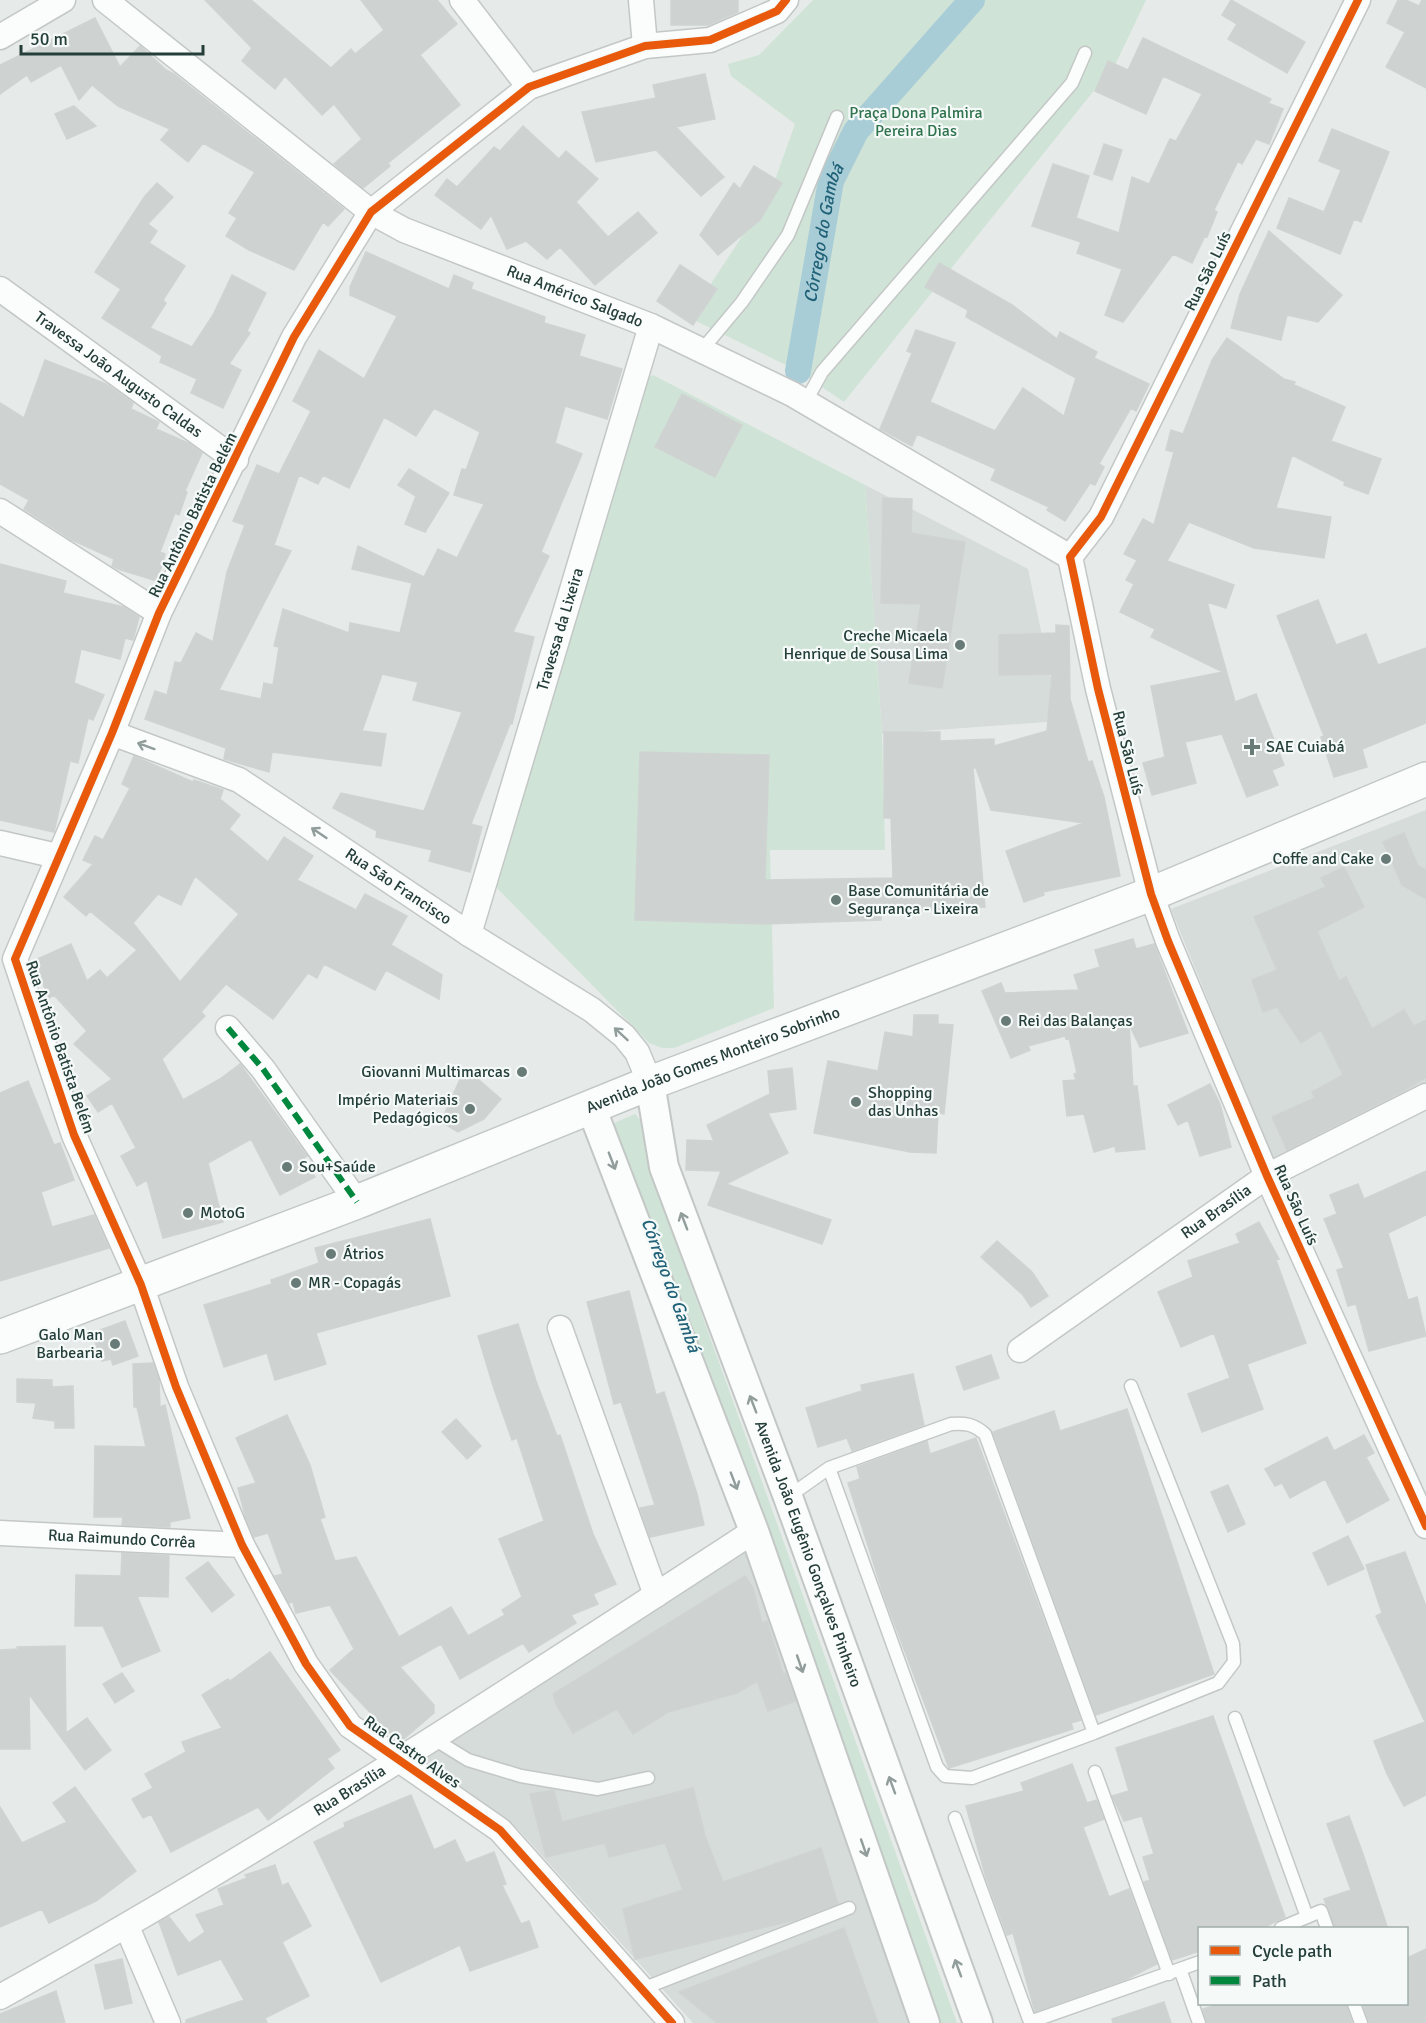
<svg xmlns="http://www.w3.org/2000/svg" width="1426" height="2023" font-family="Signika,sans-serif">
	<style>
		.built { fill: #d5dcd9 }
		.green { fill: #d0e3d7 }
		.lines { fill: none; stroke-linecap: round; stroke-linejoin: round }
		.canal { stroke: #a9cdd7; stroke-width: 26 }
		.building { fill: #ced2d1; stroke: #cfd4d2; stroke-width: 1.5; fill-rule: evenodd }
		.service-casing { stroke: #c3c8c6; stroke-width: 15 }
		.minor-casing { stroke: #c3c8c6; stroke-width: 27 }
		.tertiary-casing { stroke: #c3c8c6; stroke-width: 32 }
		.secondary-casing { stroke: #c2c8c6; stroke-width: 36 }
		.service { stroke: #fbfcfc; stroke-width: 12 }
		.minor { stroke: #fbfcfc; stroke-width: 24 }
		.tertiary { stroke: #fbfcfc; stroke-width: 28 }
		.secondary { stroke: #fbfcfc; stroke-width: 33 }
		.quiet { stroke: #00873e; stroke-width: 6; stroke-dasharray: 12 6; stroke-linecap: butt }
		.cycleway-casing { stroke: #f5faf8; stroke-width: 11 }
		.cycleway { stroke: #e8590c; stroke-width: 8 }
		.oneway { stroke: #909d9a }
		.poi-dot { fill: #687b77; stroke: #f5faf8; stroke-width: 2 }
		.labels { text-anchor: middle; dominant-baseline: central; stroke-width: 4.5; stroke-linejoin: round; paint-order: stroke }
		.park-label { font-size: 16px; fill: #30734f; stroke: #f5faf8 }
		.street-label { font-size: 16px; fill: #243e39; stroke: #f5faf8 }
		.poi-label { font-size: 16px; fill: #243e39; stroke: #f5faf8; text-anchor: start }
		.water-label { font-size: 18px; font-style: italic; fill: #216278; stroke: #f5faf8 }
	</style>
	<rect width="100%" height="100%" fill="#e6ebe9"/>
	<path class="built" d="M865 485 1028 569 1060 721 882 734Z
		M1426 810V1088L1275 1165 1171 909Z
		M748 1549 918 2023H693L517 1828 424 1760Z"/>
	<path class="green" d="M813 0H1146L1116 63 844 402 798 371 696 321 712 282 770 194 795 124 731 76 728 64 759 55Z
		M653 375 865 485 882 734 885 850H770L774 1008 674 1048H662L649 1043 496 887 636 381Z
		M635 1114 643 1123 654 1182 957 2023H933L605 1127Z"/>
	<g class="lines">
		<path class="canal" id="s1" d="M798 371 831 181 856 131 972 0"/>
	</g>
	<path class="building" d="M205 0H251L331 68 351 49 355 54 384 30 361 0H437L457 24 420 55 460 105 388 163 390 166 363 188 334 164 362 139 334 104 322 115 285 76 275 89 242 61 252 48Z
		M671 0H738V12L708 25H671Z
		M1231 0 1305 42 1287 73 1228 39 1237 24 1222 15Z
		M1398 0H1406L1419 6 1422 0H1426V88L1386 67 1405 32 1387 23Z
		M95 18 120 67 140 46 166 70 174 74 344 209 328 226 323 222 294 270 249 250 226 236 237 218 229 213 255 172 203 143 188 162 161 140 170 129 118 106 92 85 79 100 61 65 31 82 27 75 0 94V65Z
		M1143 38 1271 99 1268 103 1283 109 1269 144 1256 139 1242 164 1238 161 1214 210 1217 212 1207 237 1205 236 1192 263 1173 254 1123 322 1105 315 1122 269 1077 253 1081 242 1032 226 1053 164 1089 176 1076 218 1119 233 1132 177 1149 184 1170 139 1176 141 1202 94 1163 76 1146 114 1095 91 1108 61 1128 70Z
		M705 74 715 119 676 127 724 177 701 196 656 150 596 162 582 112 656 98 653 85Z
		M74 106 96 126 67 139 55 114Z
		M523 126 559 159 566 151 598 179 576 202 608 237 638 212 657 233 595 285 560 247 547 259 526 241 507 249 491 215 481 229 435 195 447 179 457 187 494 147 500 151Z
		M1332 129 1389 152 1361 222 1354 219 1340 254 1277 228 1289 198 1324 212 1341 170 1319 161Z
		M1104 144 1122 150 1112 180 1094 174Z
		M754 166 782 183 760 220 718 255 700 235 734 183 740 189Z
		M157 183 173 197 148 224 157 231 149 243 185 266 163 300 166 303 150 328 192 347 213 315 232 275 266 293 247 331 250 333 229 364 241 370 223 408 191 393 197 379 160 362 162 356 102 318 121 289 95 272 145 196Z
		M1269 231 1342 295 1318 322 1287 315 1281 340 1231 328 1240 294Z
		M366 252 449 289 454 275 473 283 471 289 545 317 544 323 585 335 579 356 622 369 607 419 565 406 555 443 582 454 541 552 549 556 513 632 534 637 512 724H510L471 824 482 827 470 872 429 861 432 850 376 837 377 831 333 808 341 793 424 811 462 712 413 700 418 682 382 674 362 731 386 734 381 766 272 752 269 772 224 759 226 748 145 719 155 691 167 695 175 662 181 663 196 633 213 642 227 572 245 525 233 521 257 465 279 474 311 411 293 401 319 350 364 379 397 316 350 295V287ZM434 408 480 432 466 470 462 469 454 495 484 504 457 558 438 549 424 577 358 546 352 569 412 583 400 633 350 623 349 633 283 609 274 646 279 647 273 685 264 683 261 699 219 690 291 551 274 545 299 475 318 484 323 475 349 488 384 417 416 436Z
		M939 263 1012 305 1057 339 1060 332 1097 352 1094 358 1149 384 1136 411 1131 408 1099 464 1104 467 1095 485 1090 483 1065 521 1047 510 1049 507 991 480 996 469 917 434 912 446 880 429 912 353 907 351 916 330 955 343 930 402 995 431 1023 388 1064 416 1076 378 966 317 968 310 925 287Z
		M680 265 717 289 693 325 657 301Z
		M1227 338 1284 379 1295 382 1294 385 1345 407 1331 441 1381 459 1368 494 1344 485 1345 482 1292 455 1276 508 1331 517 1324 558 1254 548 1189 522 1167 561 1234 585 1226 608 1207 602 1235 702 1256 694 1284 765 1272 770 1278 785 1247 797 1222 734 1185 742 1196 783 1152 795 1143 763 1165 757 1151 686 1223 672 1151 637 1155 629 1120 612 1134 584 1126 580 1137 560 1124 554 1143 519 1154 525 1174 452 1166 450 1171 430 1183 434 1212 360Z
		M45 360 106 384 133 403 131 409 159 422 156 429 188 443 202 453 185 491 187 492 179 515 175 513 160 552 165 554 157 581 118 569 112 566 114 559 72 540 24 509 29 500 0 484V403L24 418Z
		M682 394 742 425 715 477 655 447Z
		M409 469 449 493 425 532 405 524 416 496 398 485Z
		M883 498 912 499 911 533 965 542 942 688 909 683 921 604 881 603Z
		M0 564 66 581 63 593 124 607 139 617 133 640 125 638 120 659 81 649 74 683 104 695 93 720 88 718 78 763 70 761 54 832 0 820Z
		M1318 600 1336 645 1366 634 1378 665 1426 648V723L1362 749 1367 767 1334 777 1321 737 1324 736 1277 616Z
		M1056 625 1069 626 1070 699 1088 762 1092 761 1104 797 1120 876 1043 892 1044 895 1024 902 1006 851 1084 823 991 810 976 768H973L985 907 881 913V920L764 924 635 920 640 752 769 755 765 880 893 878 891 818H884V732H940V741L994 739V746L1047 731 1052 674 999 675V635L1056 633Z
		M134 756 193 782 194 780 223 790 220 799 240 815 229 829 268 862 284 837 313 856 297 880 356 910 365 894 407 916 391 945 442 975 439 999 386 970 375 990 324 964 317 978 308 973 273 1019 226 984 201 1012 205 1016 162 1059 183 1100 220 1079 240 1064 307 1156 304 1157 315 1177 280 1195 251 1139 208 1163 223 1222 163 1238 147 1180 137 1186 121 1156 136 1148 112 1103 98 1112 87 1096 112 1079 74 1044 87 1031 54 995 49 998 33 961 71 944 87 981 100 970 107 978 137 950 90 911 86 916 64 897 93 864 83 860 95 836 103 840 130 788 122 784ZM195 876 239 914 180 982 133 923 158 894 181 905Z
		M1404 833 1418 866 1426 870V899L1402 885 1383 842Z
		M1344 867 1364 907 1317 931 1339 981 1346 977 1372 1029 1404 1010 1414 1026 1426 1020V1077L1403 1091 1287 1150 1272 1117 1315 1098 1312 1092 1343 1075 1321 1030 1301 1043 1277 1007 1263 1012 1252 980 1277 970 1254 917 1326 887 1321 878Z
		M1133 939 1136 949 1154 944 1188 1033 1140 1047 1129 1024 1133 1086H1137L1145 1149 1116 1152 1115 1146 1094 1152 1084 1114 1067 1116 1063 1081 1076 1080 1074 1074 1077 1073 1069 1038 1066 1039 1065 1036 1028 1046 1030 1050 1011 1058 982 991 1001 983 1005 993 1079 990 1074 975 1100 967 1095 950Z
		M914 1015H938V1024L953 1025 944 1114 938 1113 936 1153 910 1152 814 1133 828 1061 878 1071 885 1032 913 1037Z
		M465 1068 501 1099 484 1119 458 1132 441 1122Z
		M792 1068 796 1109 768 1113 788 1153 726 1184 831 1220 822 1244 708 1205 721 1171 686 1170 687 1140 714 1141 707 1125 770 1094 768 1071Z
		M28 1081 54 1145 60 1143 74 1180 41 1192 52 1227 94 1215 109 1248 0 1281V1093Z
		M1210 1084 1220 1104 1231 1147 1200 1156 1188 1120 1178 1125 1168 1105Z
		M1426 1171V1215L1388 1233 1408 1300 1417 1297 1426 1336 1369 1351 1356 1304 1348 1306 1337 1270 1344 1268 1324 1219 1337 1214 1330 1195 1358 1184 1364 1199Z
		M430 1219 450 1296 316 1333 326 1364 275 1380 267 1353 224 1367 204 1305 272 1284 271 1280 319 1263 315 1248Z
		M1259 1222 1279 1259 1276 1260 1306 1343 1247 1364 1263 1409 1202 1432 1188 1394 1230 1378 1214 1333 1181 1347 1158 1292 1193 1277 1188 1261 1240 1243 1236 1234Z
		M997 1241 1032 1272 1048 1296 1031 1307 1023 1295 981 1257Z
		M629 1291 656 1395 664 1392 697 1494 704 1525 650 1537 640 1508 655 1505 621 1402 614 1404 587 1302Z
		M125 1321 138 1356 113 1365 111 1359 102 1361 92 1333Z
		M518 1324 536 1381 557 1436 560 1435 593 1534 616 1584 593 1594 598 1604 571 1615 576 1623 529 1652 523 1643 460 1679 441 1644 400 1667 434 1705V1713L399 1743 330 1670 354 1649 330 1605 296 1613 293 1602 289 1603 275 1576 283 1574 268 1533 254 1537 246 1519 238 1488 256 1483 236 1438 287 1415 310 1465 325 1517 320 1519 335 1561 356 1557 399 1637 451 1607 468 1636 505 1615 502 1610 522 1597 499 1539 544 1521 517 1438 512 1440 494 1389 478 1336Z
		M991 1355 999 1378 964 1390 956 1367Z
		M153 1363 159 1380 160 1407 165 1405 190 1518 170 1522V1527L122 1525 123 1517H94L95 1446 146 1447 137 1407H134L133 1364Z
		M913 1374 924 1425 852 1451 847 1438 818 1447 806 1408 862 1391 861 1385Z
		M17 1379 52 1380V1387L73 1386 74 1428H55V1421L33 1418 36 1403 17 1402Z
		M1127 1409 1214 1674 1096 1715 993 1432 1054 1411 1060 1431Z
		M456 1419 481 1446 467 1459 442 1432Z
		M1364 1435 1374 1453 1366 1457 1389 1500 1347 1523 1325 1479 1290 1498 1282 1483 1275 1486 1265 1469 1327 1437 1334 1451Z
		M976 1438 1081 1720 1071 1723 1073 1729 949 1768 884 1596 848 1483 860 1479 857 1467 927 1441 930 1454Z
		M1228 1485 1245 1524 1228 1532 1211 1492Z
		M1348 1536 1364 1569 1328 1585 1313 1553Z
		M1405 1552 1426 1606V1795L1404 1806 1387 1774 1374 1741 1425 1722 1376 1616 1382 1613 1366 1565Z
		M122 1553 169 1556 168 1597 137 1596 160 1651 122 1667 103 1626H75L76 1575 121 1576Z
		M208 1562 234 1595 212 1612 186 1578Z
		M745 1576 753 1588 762 1623 767 1621 783 1674 786 1673 796 1701 768 1711 757 1681 737 1693 668 1712 633 1734 617 1709 573 1733 557 1706 553 1694Z
		M65 1646 66 1733 87 1718 111 1750 85 1770 29 1694 30 1749H0V1650L18 1649 17 1647Z
		M270 1652 340 1750 327 1759 334 1768 268 1820 258 1807 171 1852 151 1814 143 1818 132 1799 153 1788 145 1774 186 1752 182 1742 222 1728 202 1695 228 1679 230 1681Z
		M122 1673 134 1691 115 1703 103 1684Z
		M1213 1716 1285 1917 1261 1929H1200V1951L1172 1960 1144 1882 1150 1880 1143 1857 1154 1854 1142 1816 1124 1821 1112 1796 1129 1791 1116 1748Z
		M1072 1764 1087 1803 1097 1800 1104 1819 1083 1827 1109 1897 1129 1889 1157 1964 1125 1980 1035 2012 1013 1933 1007 1935 986 1878 966 1806 1024 1791 1021 1783Z
		M75 1787 136 1871 96 1901 49 1923 42 1909 0 1927V1807L22 1843 67 1822 53 1803Z
		M693 1788 705 1836 723 1882 821 1848 838 1904 795 1920 635 1959 623 1909 683 1890 665 1843 609 1857 605 1843 546 1857 530 1794 554 1790 562 1822Z
		M411 1795 434 1850 455 1840 466 1863 494 1852 506 1884 502 1885 521 1924 529 1921 538 1947 470 1971 460 1945 381 1982 314 1842 345 1827 344 1823Z
		M1349 1816 1363 1854 1388 1929H1335L1324 1899 1351 1890 1327 1824Z
		M275 1865 282 1886 288 1883 311 1926 282 1942 309 1996 265 2018 267 2023H186V2020L244 2000 221 1959 178 1975 159 1922 169 1917 189 1943 205 1932 196 1915 224 1905 218 1889 247 1878 245 1875Z
		M844 1928 878 2023H717L679 1992Z
		M1426 1949V2023H1369L1363 2004H1407V1958Z
		M122 1959 132 2003 105 2009 95 1965Z
		M56 1991 65 2023H0V2014Z
		M1164 2002 1171 2023H1113L1112 2019Z
		M1220 2004H1346L1352 2023H1207L1203 2009Z"/>
	<g class="lines">
		<g class="service-casing">
			<path id="service" d="M701 351 742 302 788 235 837 117
				M805 403 822 372 1072 83 1085 53
				M829 1468 937 1767 945 1776 972 1778 1094 1733 1218 1683 1234 1662 1233 1644 1131 1386
				M788 1497 829 1468 951 1424C966 1423 973 1424 985 1434L1094 1733
				M1235 1718 1307 1917
				M434 1739 468 1760 521 1776 598 1789 648 1778
				M1095 1772 1169 1974
				M955 1818 1030 2022 1200 1962
				M1281 1928 1321 1911 1327 1928
				M1180 1969 1199 2023
				M642 1989 849 1908
				M1354 2004 1361 2023"/>
		</g>
		<g class="minor-casing">
			<g id="minor">
				<path id="s2" d="M105 0 371 212 404 230 651 326 792 394 1070 557"/>
				<path d="M462 0 529 87"/>
				<path d="M641 0 645 46"/>
				<path d="M1358 0 1101 517 1070 557 1098 689 1151 894 1168 941 1267 1176 1426 1526"/>
				<path d="M0 37 63 0"/>
				<path id="s3" d="M0 289 236 460"/>
				<path d="M0 511 159 613"/>
				<path id="s4" d="M112 733 239 780 469 934 592 1010 624 1036 637 1052 650 1083"/>
				<path d="M0 843 57 856"/>
				<path id="s5" d="M469 934 651 326"/>
				<path d="M228 1028 263 1069 357 1202"/>
				<path d="M560 1328 656 1595"/>
				<path id="s6" d="M1020 1350 1267 1176 1426 1096"/>
				<path id="s7" d="M0 1533 242 1545"/>
				<path d="M127 1927 168 2023"/>
				<path id="s8" d="M0 1997C259 1854 506 1693 754 1531"/>
				<path d="M672 2023 500 1830 350 1726 306 1664 242 1545 176 1387 141 1285 74 1135 15 959 112 733 159 613 294 337 371 212 529 87 645 46 710 40 777 11 786 0"/>
			</g>
		</g>
		<g class="tertiary-casing">
			<g id="tertiary">
				<path id="s9" d="M650 1083 664 1167 788 1497 978 2023"/>
				<path d="M591 1107 754 1531 925 2023"/>
			</g>
		</g>
		<g class="secondary-casing">
			<g id="secondary">
				<path id="s10" d="M0 1337 357 1202 650 1083 1151 894 1426 779"/>
			</g>
		</g>
		<use href="#service" class="service"/>
		<use href="#minor" class="minor"/>
		<use href="#tertiary" class="tertiary"/>
		<use href="#secondary" class="secondary"/>
		<path class="quiet" d="M228 1028 263 1069 357 1202"/>
		<g class="cycleway-casing">
			<path id="cycleway" d="M1358 0 1101 517 1070 557 1098 689 1151 894 1168 941 1267 1176 1426 1526
				M672 2023 500 1830 350 1726 306 1664 242 1545 176 1387 141 1285 74 1135 15 959 112 733 159 613 294 337 371 212 529 87 645 46 710 40 777 11 786 0"/>
		</g>
		<use href="#cycleway" class="cycleway"/>
	</g>
	<defs><path id="oneway-shaft" d="M-6 0H5M1.5-3L5.5 0L1.5 3" fill="none" stroke-width="1.6" stroke-linecap="round" stroke-linejoin="round" transform="scale(1.5)"/></defs>
	<g class="oneway">
		<use href="#oneway-shaft" transform="translate(146 746) rotate(-160)"/>
		<use href="#oneway-shaft" transform="translate(319 833) rotate(-146)"/>
		<use href="#oneway-shaft" transform="translate(621 1034) rotate(-137)"/>
		<use href="#oneway-shaft" transform="translate(612 1161) rotate(69)"/>
		<use href="#oneway-shaft" transform="translate(684 1221) rotate(-111)"/>
		<use href="#oneway-shaft" transform="translate(753 1404) rotate(-111)"/>
		<use href="#oneway-shaft" transform="translate(734 1481) rotate(69)"/>
		<use href="#oneway-shaft" transform="translate(800 1664) rotate(71)"/>
		<use href="#oneway-shaft" transform="translate(892 1785) rotate(-110)"/>
		<use href="#oneway-shaft" transform="translate(864 1848) rotate(71)"/>
		<use href="#oneway-shaft" transform="translate(958 1968) rotate(-110)"/>
	</g>
	<g class="poi-dot">
		<circle cx="960" cy="645" r="6"/>
		<path d="M1249 738h6v6h6v6h-6v6h-6v-6h-6v-6h6z"/>
		<circle cx="1386" cy="859" r="6"/>
		<circle cx="836" cy="900" r="6"/>
		<circle cx="1006" cy="1021" r="6"/>
		<circle cx="522" cy="1072" r="6"/>
		<circle cx="856" cy="1102" r="6"/>
		<circle cx="470" cy="1109" r="6"/>
		<circle cx="287" cy="1167" r="6"/>
		<circle cx="188" cy="1213" r="6"/>
		<circle cx="331" cy="1254" r="6"/>
		<circle cx="296" cy="1283" r="6"/>
		<circle cx="115" cy="1344" r="6"/>
	</g>
	<g class="labels">
		<g class="park-label">
			<text x="916" y="113">Praça Dona Palmira<tspan x="916" dy="18">Pereira Dias</tspan></text>
		</g>
		<g class="street-label">
			<text transform="translate(1208 271) rotate(-64)">Rua São Luís</text>
			<text stroke="none"><textPath href="#s2" startOffset="561">Rua Américo Salgado</textPath></text>
			<text stroke="none"><textPath href="#s3" startOffset="146">Travessa João Augusto Caldas</textPath></text>
			<text transform="translate(193 515) rotate(-64)">Rua Antônio Batista Belém</text>
			<text stroke="none"><textPath href="#s5" startOffset="318">Travessa da Lixeira</textPath></text>
			<text transform="translate(1128 753) rotate(76)">Rua São Luís</text>
			<text stroke="none"><textPath href="#s4" startOffset="327">Rua São Francisco</textPath></text>
			<text transform="translate(60 1047) rotate(71)">Rua Antônio Batista Belém</text>
			<text stroke="none"><textPath href="#s10" startOffset="765">Avenida João Gomes Monteiro Sobrinho</textPath></text>
			<text transform="translate(1296 1205) rotate(66)">Rua São Luís</text>
			<text stroke="none"><textPath href="#s6" startOffset="240">Rua Brasília</textPath></text>
			<text stroke="none"><textPath href="#s7" startOffset="122">Rua Raimundo Corrêa</textPath></text>
			<text stroke="none"><textPath href="#s9" startOffset="498">Avenida João Eugênio Gonçalves Pinheiro</textPath></text>
			<text transform="translate(412 1752) rotate(35)">Rua Castro Alves</text>
			<text stroke="none"><textPath href="#s8" startOffset="406">Rua Brasília</textPath></text>
		</g>
		<g class="poi-label">
			<text x="948" y="636" text-anchor="end">Creche Micaela<tspan x="948" dy="18">Henrique de Sousa Lima</tspan></text>
			<text x="1266" y="747">SAE Cuiabá</text>
			<text x="1374" y="859" text-anchor="end">Coffe and Cake</text>
			<text x="848" y="891">Base Comunitária de<tspan x="848" dy="18">Segurança - Lixeira</tspan></text>
			<text x="1018" y="1021">Rei das Balanças</text>
			<text x="510" y="1072" text-anchor="end">Giovanni Multimarcas</text>
			<text x="868" y="1093">Shopping<tspan x="868" dy="18">das Unhas</tspan></text>
			<text x="458" y="1100" text-anchor="end">Império Materiais<tspan x="458" dy="18">Pedagógicos</tspan></text>
			<text x="299" y="1167">Sou+Saúde</text>
			<text x="200" y="1213">MotoG</text>
			<text x="343" y="1254">Átrios</text>
			<text x="308" y="1283">MR - Copagás</text>
			<text x="103" y="1335" text-anchor="end">Galo Man<tspan x="103" dy="18">Barbearia</tspan></text>
		</g>
		<g class="water-label">
			<text stroke="none"><textPath href="#s1" startOffset="140">Córrego do Gambá</textPath></text>
			<text transform="translate(671 1285) rotate(70)">Córrego do Gambá</text>
		</g>
	</g>
	<rect x="1198" y="1927" width="210" height="78" fill="#f5faf8" stroke="#a1afac" stroke-width="1.5"/>
	<rect x="1210" y="1946" width="30" height="9" fill="#e8590c" stroke="#a1afac" stroke-width="1.5"/>
	<text x="1252" y="1957" font-size="18" fill="#243e39">Cycle path</text>
	<rect x="1210" y="1976" width="30" height="9" fill="#00873e" stroke="#a1afac" stroke-width="1.5"/>
	<text x="1252" y="1987" font-size="18" fill="#243e39">Path</text>
	<path d="M21 45v9h182v-9" fill="none" stroke="#243e39" stroke-width="3"/>
	<text x="30" y="45" font-size="18" fill="#243e39" stroke="#f5faf8" stroke-width="4.5" paint-order="stroke">50 m</text>
</svg>
